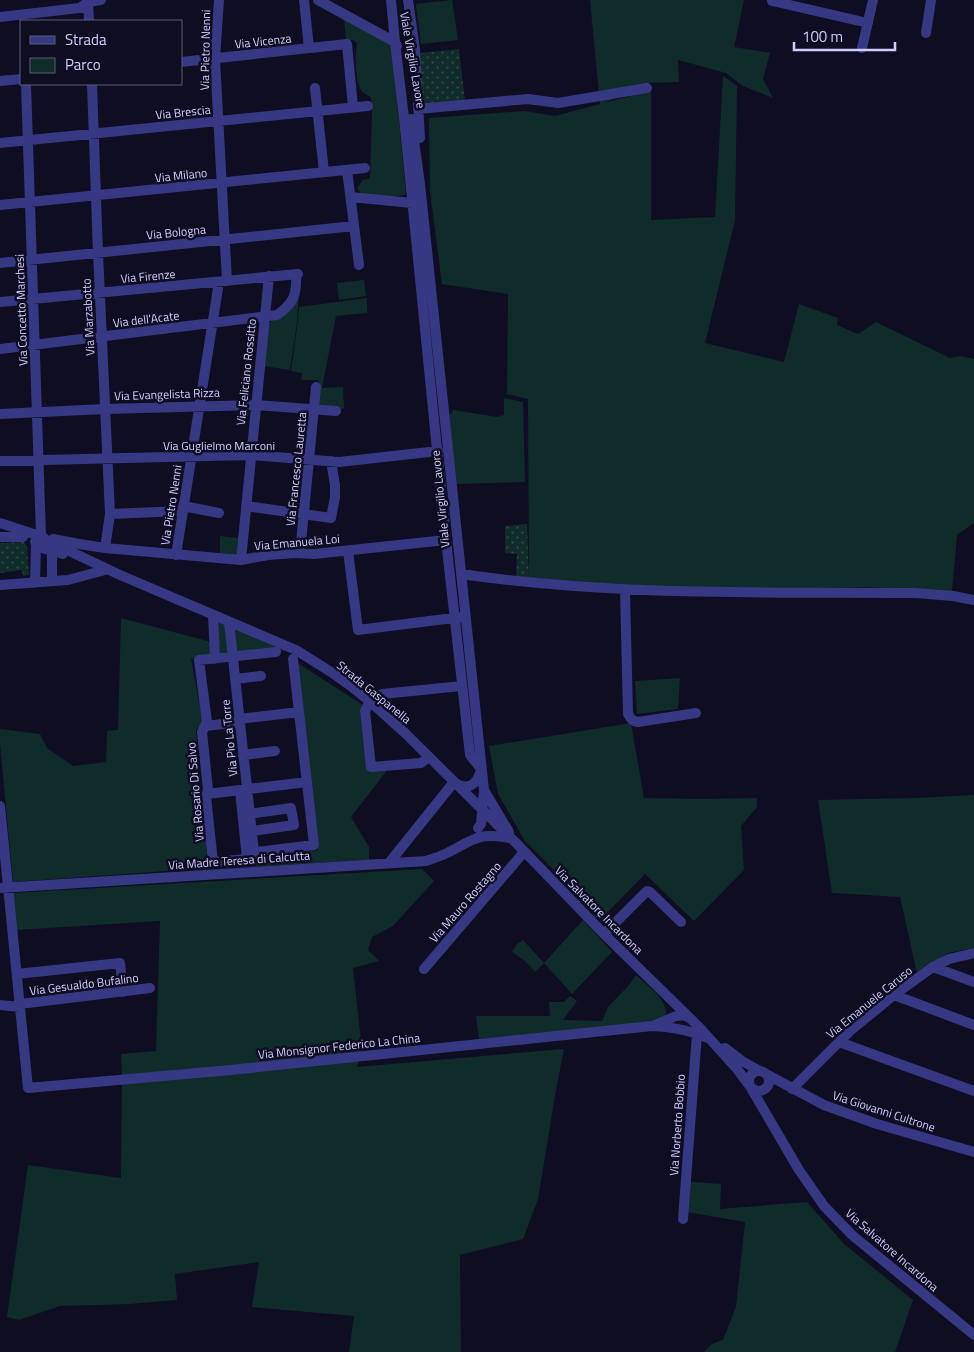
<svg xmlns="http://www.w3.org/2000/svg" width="974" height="1352" font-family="'Titillium Web',sans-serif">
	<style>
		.green { fill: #102c2a }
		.garden { fill: url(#garden-dots) }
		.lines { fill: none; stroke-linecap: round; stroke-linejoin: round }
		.minor { stroke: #363883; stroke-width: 10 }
		.labels { text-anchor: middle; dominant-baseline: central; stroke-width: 5; stroke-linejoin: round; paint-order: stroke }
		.street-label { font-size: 12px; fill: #d1ceff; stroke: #0f0d22 }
	</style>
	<defs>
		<pattern id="garden-dots" width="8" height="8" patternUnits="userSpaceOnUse" patternTransform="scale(1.25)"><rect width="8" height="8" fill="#102c2a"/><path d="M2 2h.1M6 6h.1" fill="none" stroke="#32494a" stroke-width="1.8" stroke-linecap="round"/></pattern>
	</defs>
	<rect width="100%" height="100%" fill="#0f0d22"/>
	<path class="green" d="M452 0 458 40 421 44 416 4Z
		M590 0H744L734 47 770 53 763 79 773 98 743 86 726 73 678 60 679 82 650 83 604 103 651 91V220L715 217 723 76 737 86 735 221 705 343 784 362 799 304 838 318 837 325 858 334 876 322 950 358 960 356 974 359V523L957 535 952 592 868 587 759 589 692 588 529 579 528 399 507 394 508 294 442 284 430 191 429 118 524 111 555 116 600 104Z
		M344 18 391 44 392 49 406 194C398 198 372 198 363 194 359 192 360 192 357 188L363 180 370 178 372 111 371 97C367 95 364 94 361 90 355 81 355 54 357 43L353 40H346Z
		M364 280 366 296 339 300 337 283Z
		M299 291 297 323 290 370 264 366 268 325Z
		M367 298V313L336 316 322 388 343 387 344 408 338 411 316 408 319 380H301L302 373 291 371 298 320 299 307Z
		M504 398 523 402 525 482 456 484 449 414H451L453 410 497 417 504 415Z
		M220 536 238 538 237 556 220 555Z
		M214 617 290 650 216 658Z
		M121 618 211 642V656L191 659 203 723 196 730 208 868 13 882 0 744V729L40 734 47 748 73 766 106 762 107 731 118 730Z
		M296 662 363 705 360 713 367 769H388L351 817 369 847V860L251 867V857L318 850Z
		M680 678 678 709 637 714 635 681Z
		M631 723 644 798 702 799 757 798V807L741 826 744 870 694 921 645 874 602 918 525 841 498 794 489 746Z
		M974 795V948L948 953 917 973 900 897 832 893 818 800 916 798Z
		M422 869 434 881 393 926 372 937 368 950 379 961 353 968 362 1050 357 1067 564 1049 556 1090 538 1199 523 1239 460 1255 461 1352H349L354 1316 252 1307 259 1262 175 1274 177 1300 130 1304 60 1306 19 1320 7 1317 28 1165 121 1178 122 1075 121 1054 156 1051 160 921 16 930 13 893Z
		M583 920 612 952 572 994 544 963 535 972 525 961 512 952 517 944 523 940 544 963Z
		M636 975C644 983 674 1004 664 1017 662 1019 660 1020 657 1022L479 1039 476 1016H550L549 1002H564L570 996 577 1001 563 1020 602 1021 608 1007 630 984Z
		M690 1182 721 1184 720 1209 807 1202 844 1244 913 1300 895 1352H704L712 1344 723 1340 736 1307 745 1222 687 1212Z"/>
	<path class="garden" d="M459 49 465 101 425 105 422 101 418 54 421 53Z
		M527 524 529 579 516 578 517 554 505 553V526Z
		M24 542 27 546 29 575 23 576 22 570 0 573V543Z"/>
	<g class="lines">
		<path class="minor" d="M219 0 215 59 227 281
			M304 0 309 48
			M318 0 395 42 404 118 446 540 470 755 481 769C478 784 468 792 454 782L389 863
			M391 0 395 42 397 46
			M408 0 415 49 420 138
			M88 1 89 21
			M772 1 868 23
			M81 7 88 2 101 0
			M0 17 88 7
			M926 33 931 0
			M862 48 873 0
			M181 62 347 44 353 107
			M0 81 21 79
			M26 84 41 536
			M92 84 98 253 110 514 105 548
			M315 88 324 172
			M418 109 528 99 558 103 647 88
			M411 119 420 184 484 790 481 824 478 828
			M0 143 368 106
			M347 170 359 265
			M351 197 412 203
			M0 205 365 168
			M0 263 354 226
			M0 302 298 274
			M0 349 277 315C294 303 297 295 296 274
			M0 414 105 409 256 405 336 411
			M0 461 250 455 339 462 438 451
			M183 506 219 513
			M246 506 331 518 335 497V485L331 461
			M110 514 182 511
			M0 523 40 536
			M0 537H23
			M53 539 79 544 105 548 241 560 268 555 295 553 314 554 446 540
			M46 540 120 575 296 650 331 672 352 687 374 705 405 733 520 847 604 934 700 1028 737 1069 749 1085
			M49 546 52 550V581
			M43 547 46 544V540L43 537C39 535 36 538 35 542L38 547 63 554
			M348 551 358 630 461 617
			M300 553 316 387
			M176 555 219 282
			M241 560 269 276
			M461 574C611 596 764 592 915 593L953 596 974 600
			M35 583 36 545
			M0 585 68 580 105 570
			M625 590 628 714C631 719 632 721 638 722L696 713
			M213 615 215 659
			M229 622 254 852
			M235 679 261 676
			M370 701 365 711 371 767 421 763 429 757
			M374 705 382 694 462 686
			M239 719 299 712
			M206 726 239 722
			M243 755 275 751
			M240 790 247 859 213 862 206 796 208 790 202 732 207 722 199 660 276 652
			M484 790 509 832
			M207 794 307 782
			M0 806 28 1088 231 1070 652 1026C673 1027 691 1030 710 1039
			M245 832 294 825 291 808 249 814
			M247 853 314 845 293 659
			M0 888 426 861C434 858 442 856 449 852 474 839 480 832 510 838
			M604 934 647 891 650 892 681 922
			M933 967 974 982
			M424 969 524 852
			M17 974 120 963 123 992
			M894 995 974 1025
			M20 1004 150 988
			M0 1005 20 1007
			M655 1025 676 1016 687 1015V1017
			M839 1042 974 1091
			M725 1048 742 1061 760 1071
			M749 1081a10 10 0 1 1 20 0a10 10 0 1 1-20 0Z
			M766 1074 824 1105 877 1124 974 1152
			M751 1088 799 1170 824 1206 852 1235 974 1335
			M792 1089 850 1031 894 995 933 967 949 959 974 953
			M683 1219 697 1034"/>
	</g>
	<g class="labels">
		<g class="street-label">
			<text transform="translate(263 41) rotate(-6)">Via Vicenza</text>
			<text transform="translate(205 50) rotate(-89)">Via Pietro Nenni</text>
			<text transform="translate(413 60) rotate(80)">Viale Virgilio Lavore</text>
			<text transform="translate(183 112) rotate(-6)">Via Brescia</text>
			<text transform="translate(181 175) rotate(-6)">Via Milano</text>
			<text transform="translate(176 232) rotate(-6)">Via Bologna</text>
			<text transform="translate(148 276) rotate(-5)">Via Firenze</text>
			<text transform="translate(21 310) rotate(-92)">Via Concetto Marchesi</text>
			<text transform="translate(88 317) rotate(-93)">Via Marzabotto</text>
			<text transform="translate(146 319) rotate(-7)">Via dell'Acate</text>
			<text transform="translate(246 372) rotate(-84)">Via Feliciano Rossitto</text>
			<text transform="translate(167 394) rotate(-2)">Via Evangelista Rizza</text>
			<text x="219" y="445">Via Guglielmo Marconi</text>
			<text transform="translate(296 469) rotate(-84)">Via Francesco Lauretta</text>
			<text transform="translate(440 499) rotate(-96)">Viale Virgilio Lavore</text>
			<text transform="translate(171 505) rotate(-81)">Via Pietro Nenni</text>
			<text transform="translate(297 542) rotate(-5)">Via Emanuela Loi</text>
			<text transform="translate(374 692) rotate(39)">Strada Gaspanella</text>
			<text transform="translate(229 738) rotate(-96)">Via Pio La Torre</text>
			<text transform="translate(195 792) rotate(-95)">Via Rosario Di Salvo</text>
			<text transform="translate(239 860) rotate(-4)">Via Madre Teresa di Calcutta</text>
			<text transform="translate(465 902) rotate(-49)">Via Mauro Rostagno</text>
			<text transform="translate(599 910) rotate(45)">Via Salvatore Incardona</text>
			<text transform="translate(84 984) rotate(-7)">Via Gesualdo Bufalino</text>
			<text transform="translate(869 1002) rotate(-39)">Via Emanuele Caruso</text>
			<text transform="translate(339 1046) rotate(-6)">Via Monsignor Federico La China</text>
			<text transform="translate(884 1111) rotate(18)">Via Giovanni Cultrone</text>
			<text transform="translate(677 1125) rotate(-86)">Via Norberto Bobbio</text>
			<text transform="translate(892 1250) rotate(41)">Via Salvatore Incardona</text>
		</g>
	</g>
	<rect x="20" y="20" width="162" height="65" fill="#0f0d22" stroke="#5d5a7a"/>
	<rect x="30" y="36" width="25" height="8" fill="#363883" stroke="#5d5a7a"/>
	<text x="65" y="45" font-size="15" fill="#d1ceff">Strada</text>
	<rect x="30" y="58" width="25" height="15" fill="#102c2a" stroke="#5d5a7a"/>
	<text x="65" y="70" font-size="15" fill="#d1ceff">Parco</text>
	<path d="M794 42v8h101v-8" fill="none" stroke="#d1ceff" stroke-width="2.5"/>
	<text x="802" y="42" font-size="15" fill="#d1ceff" stroke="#0f0d22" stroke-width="4" paint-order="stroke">100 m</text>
</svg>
